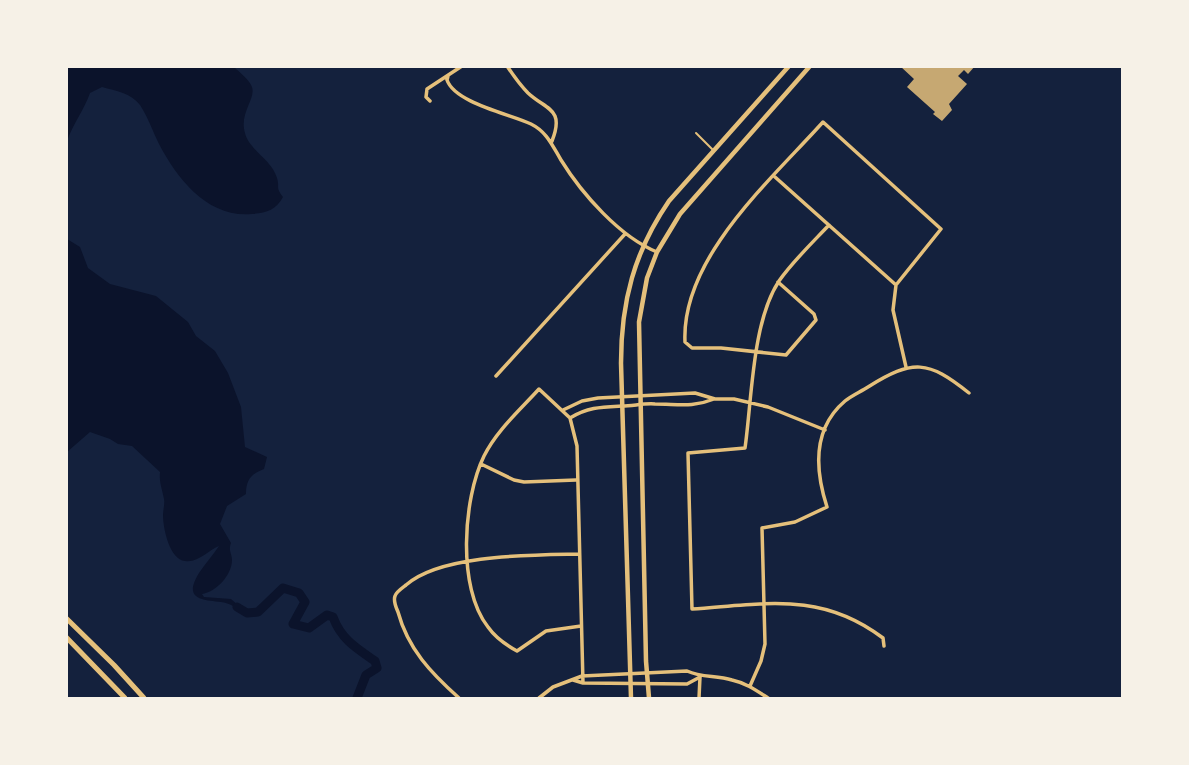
<svg xmlns="http://www.w3.org/2000/svg" width="1189" height="765" font-family="'Source Sans 3',sans-serif">
	<style>
		.water { fill: #0b132b }
		.lines { fill: none; stroke-linecap: round; stroke-linejoin: round }
		.river { stroke: #0b132b; stroke-width: 9 }
		.building { fill: #c6a872 }
		.service { stroke: #e5c07b; stroke-width: 2 }
		.minor { stroke: #e5c07b; stroke-width: 3.5 }
		.secondary { stroke: #e5c07b; stroke-width: 4.5 }
		.primary { stroke: #e5c07b; stroke-width: 5 }
	</style>
	<rect width="100%" height="100%" fill="#14213d"/>
	<path class="water" d="M67 66 234 67C239 72 249 79 252 87 256 99 239 113 245 133 249 150 272 160 277 178 280 188 275 187 283 197 276 210 266 213 252 214 208 218 178 180 159 144 153 132 148 117 140 105 131 93 116 91 102 87L90 93C84 110 73 124 67 141Z
		M67 239 80 247 88 268 110 284 156 296 188 322 196 336 215 351 228 373 241 407 245 447 267 457 264 469C251 474 246 480 246 494L227 506 220 524 231 543C228 551 232 553 232 560 232 575 216 592 202 594L204 597 231 599 247 613C239 609 229 603 221 602 201 600 183 599 199 573 205 564 213 555 219 546 208 550 199 563 185 561 170 560 163 529 163 515 163 510 165 504 164 499 162 488 159 483 160 472L132 446 118 444 110 439 90 432 67 452Z"/>
	<g class="lines">
		<path class="river" d="M237 607 247 613 258 612 283 588 299 593 305 602 293 624 309 628 327 615 333 617C341 639 356 648 375 661L377 668 366 675 357 698"/>
	</g>
	<path class="building" d="M900 66H975L968 74 964 70 958 76 967 84 949 104 952 110 942 121 933 114 935 112 907 87 914 79Z"/>
	<g class="lines">
		<path class="service" d="M696 133 713 150"/>
		<path class="minor" d="M507 66C513 75 520 85 528 93 546 110 565 108 552 141
			M448 76 447 80C455 103 510 114 531 124 547 132 552 145 561 160 582 194 620 237 657 252
			M430 101 426 97 427 89 462 66
			M775 177 896 285
			M829 225C812 243 793 261 779 281 752 322 752 399 745 448L688 453 692 609C765 604 821 591 883 638L884 646
			M778 282 814 314 816 320 786 355 721 348H692L685 342C681 258 771 180 823 122L941 229 896 285 893 310 906 367
			M496 376 625 234
			M563 410 582 401 598 398 695 393 715 399H734L768 407 825 430
			M570 418C588 407 602 407 622 406 633 406 644 403 655 404 678 404 692 408 714 399
			M481 464 514 480 524 482 576 480
			M581 626 546 631 517 651C506 645 495 637 488 627 457 588 463 499 484 456 497 430 520 410 539 389L570 418 577 446 583 683
			M573 680 583 683 687 684 700 677
			M750 686 761 661 765 644 762 528 795 522 827 507C815 470 812 429 845 401 851 396 860 392 868 387 913 359 928 360 969 393
			M459 698C431 673 408 649 398 612 396 607 393 601 395 596 396 592 402 588 406 585 441 554 533 555 579 554
			M539 698 553 687 582 676 687 671C702 678 716 675 732 680 746 683 757 691 768 698
			M699 698 700 677"/>
		<path class="secondary" d="M631 698 621 363C621 302 634 252 669 201L789 66
			M649 698 646 661 639 322 647 278 657 252 680 214 810 66"/>
		<path class="primary" d="M66 618 114 665 144 698
			M66 637 125 698"/>
	</g>
	<rect width="1189" height="765" fill="none" stroke="#f6f1e7" stroke-width="136"/>
</svg>
